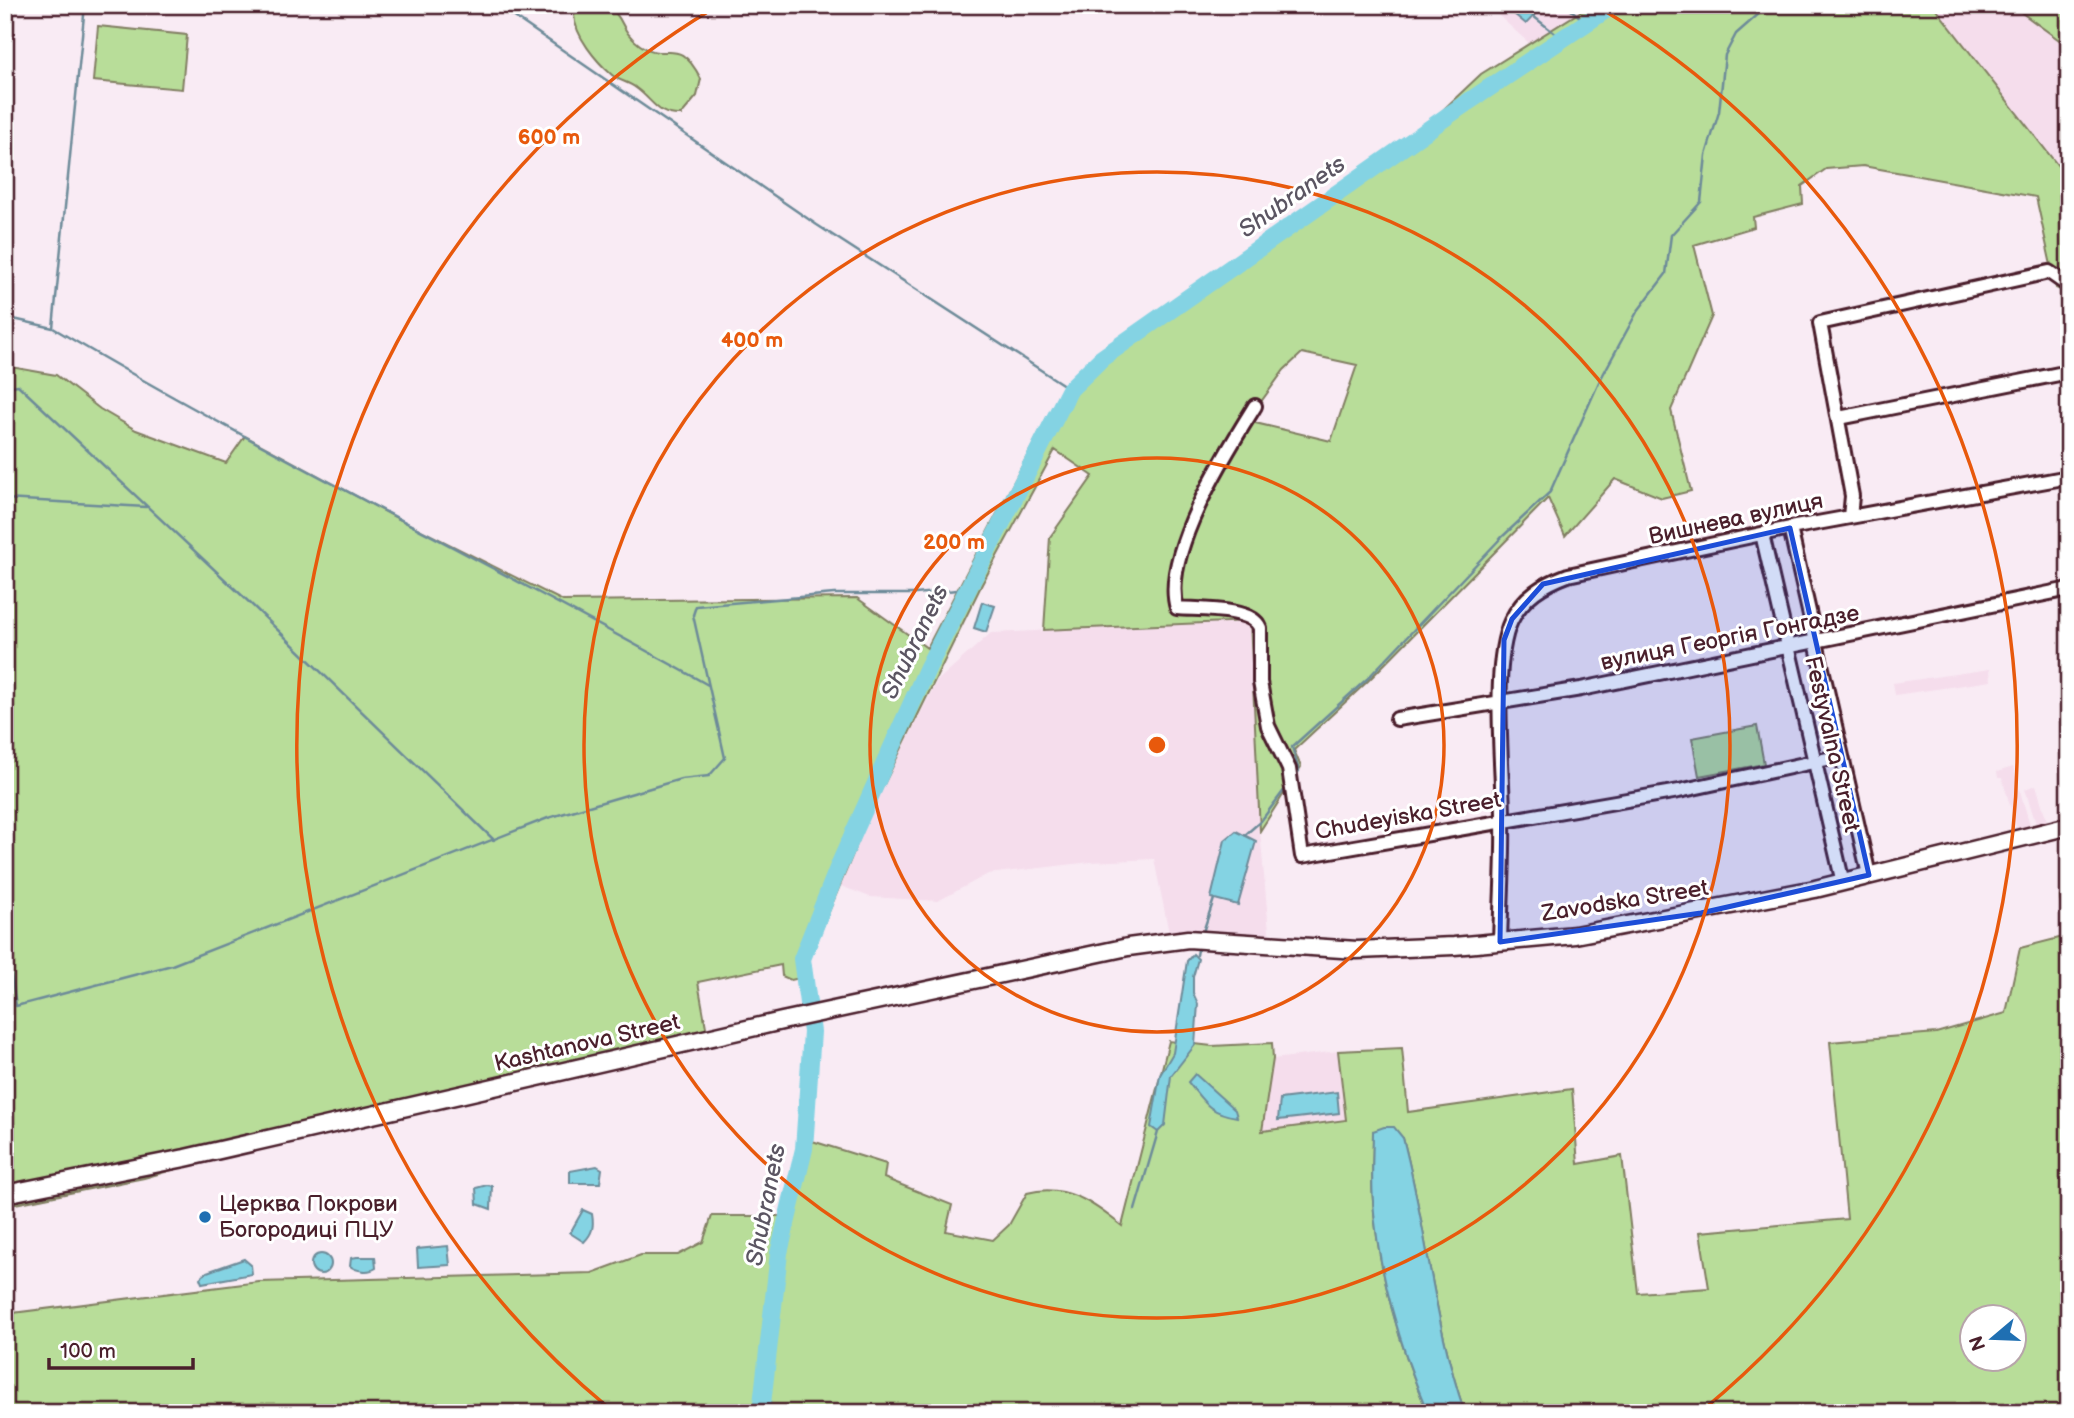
<svg xmlns="http://www.w3.org/2000/svg" width="2074" height="1418" font-family="'Balsamiq Sans',sans-serif">
	<style>
		.built { fill: #f5ddec }
		.green { fill: #b8dd99; stroke: #817e62; stroke-width: 2; fill-rule: evenodd }
		.water { fill: #84d3e3; stroke: #6d8b99; stroke-width: 2 }
		.lines { fill: none; stroke-linecap: round; stroke-linejoin: round }
		.stream { stroke: #6d8b99; stroke-width: 2.5 }
		.river { stroke: #84d3e3; stroke-width: 18 }
		.minor-casing { stroke: #4a1f2b; stroke-width: 18 }
		.major-casing { stroke: #4a1f2b; stroke-width: 21 }
		.minor { stroke: #fff; stroke-width: 12 }
		.major { stroke: #fff; stroke-width: 16 }
		.marked { fill: #1d4ed8; fill-opacity: 0.2; stroke: #1d4ed8; stroke-width: 5; stroke-linejoin: round }
		.ring { fill: none; stroke: #e8590c; stroke-width: 3.5 }
		.poi-dot { fill: #1f6fb2; stroke: #fff; stroke-width: 2.5 }
		.labels { text-anchor: middle; dominant-baseline: central; stroke-width: 6; stroke-linejoin: round; paint-order: stroke }
		.street-label { font-size: 23px; fill: #4a1f2b; stroke: #fff }
		.poi-label { font-size: 23px; fill: #4a1f2b; stroke: #fff; text-anchor: start }
		.water-label { font-size: 24px; font-style: italic; fill: #5b5562; stroke: #fff }
		.centre { fill: #e8590c; stroke: #fff; stroke-width: 3.5 }
		.ring-label { font-size: 21px; text-anchor: middle; font-weight: bold; fill: #e8590c; stroke: #fff; stroke-width: 6; stroke-linejoin: round; paint-order: stroke }
	</style>
	<rect width="100%" height="100%" fill="#f9ebf4"/>
	<filter id="ink" filterUnits="userSpaceOnUse"><feTurbulence type="fractalNoise" baseFrequency=".0143" numOctaves="2"/><feDisplacementMap in="SourceGraphic" scale="14" xChannelSelector="R" yChannelSelector="G"/><feConvolveMatrix kernelMatrix="1 2 1 2 8 2 1 2 1" color-interpolation-filters="sRGB"/></filter>
	<g filter="url(#ink)">
		<path class="built" d="M1487 5H1592L1531 45Z
			M1933 5H2011L2069 47V180Z
			M1250 621 1260 831 1270 942 1170 938 1154 859 1091 862 988 874 938 901 870 897 838 885 870 813 937 681 991 633Z
			M1990 669 1991 681 1895 695 1893 683Z
			M2013 767 2030 825 2017 829 2002 778H1998L1997 772Z
			M2036 785 2048 824 2037 827 2025 789Z
			M1338 1051 1346 1120 1262 1131 1273 1059Z"/>
		<path class="green" d="M583 5C631 5 611 24 640 45 667 64 677 33 701 79L697 96 681 115C657 116 654 101 636 88 629 82 619 81 612 75 596 61 575 36 574 15Z
			M1591 5H1933L2069 180V294L2056 288 2036 197 1863 166 1826 169 1802 186 1803 204 1753 217 1754 227 1694 245 1712 316 1671 410 1691 491 1662 498 1615 479 1565 536 1548 498 1368 681 1294 750 1301 767 1260 831 1250 621 1044 630 1050 537 1093 476 1055 450 982 584 870 813 809 960V976L791 980 782 976 781 965 698 982 709 1044 228 1154 144 1178 5 1206V366L56 375 100 409 136 430 226 463 245 436 395 517 563 601 857 598 927 648 1062 389 1103 353 1394 156 1481 74ZM1302 353 1357 365 1331 441 1247 421 1284 370Z
			M2011 5H2069V47Z
			M98 26 187 35 182 89 93 81Z
			M1757 726 1764 764 1699 776 1692 738Z
			M2069 888V1413H1465C1434 1324 1427 1229 1403 1138L1373 1131C1373 1154 1371 1178 1373 1201 1378 1271 1400 1348 1428 1413H6L5 1314 259 1282 592 1273 641 1255H678L703 1242 712 1216H784L794 1164 809 1140 886 1164 884 1178 952 1205 946 1231 993 1240 1009 1225 1027 1193C1066 1182 1094 1204 1122 1226L1169 1041 1212 1046 1272 1043 1273 1059 1262 1131 1346 1120 1338 1051 1402 1048 1408 1112 1572 1089 1578 1164 1622 1156 1638 1293 1709 1288 1700 1232 1847 1219 1830 1042 1936 1033 2006 1013 2020 948 2067 936 2060 897ZM1972 1316H2014V1358H1972Z"/>
		<path class="water" d="M1503 5H1536L1541 8 1526 24Z
			M982 602 995 606 986 632 974 628Z
			M1236 831 1256 841 1238 905 1211 898 1225 840Z
			M1193 954 1198 959 1193 977V993L1198 1004 1195 1045 1171 1076 1165 1125 1158 1132 1151 1127 1160 1075 1173 1053 1187 961Z
			M1195 1074 1235 1110 1237 1117C1209 1113 1205 1103 1188 1082Z
			M1337 1092 1339 1113 1278 1120 1280 1099Z
			M1384 1127H1394L1403 1138C1427 1229 1434 1324 1465 1413H1428C1400 1348 1378 1271 1373 1201 1371 1178 1373 1154 1373 1131Z
			M597 1166 602 1169 600 1183H570V1171Z
			M487 1185 492 1186 491 1209 477 1204 476 1188Z
			M583 1210 592 1214C594 1226 593 1233 584 1242L570 1233Z
			M448 1246 450 1265 418 1267 417 1249Z
			M311 1264a10 10 0 1 1 20 0a10 10 0 1 1-20 0Z
			M357 1257H375L376 1268C369 1273 356 1271 350 1266L351 1258Z
			M244 1259 251 1265 252 1274 202 1283 200 1278 207 1272Z"/>
		<g class="lines">
			<path class="stream" d="M497 5 817 225 1070 389
				M1570 9 1587 23
				M1533 16 1562 39
				M5 25 18 5
				M5 317 53 328C267 455 491 563 708 685
				M53 328 85 5
				M5 387 18 385 251 604 494 840
				M5 499 146 507
				M1294 777 1299 771 1292 747 1367 679 1501 538 1550 492 1599 382 1637 312 1666 274 1671 235 1701 202 1706 155 1719 112 1725 55 1736 34 1769 5
				M1245 835 1261 821 1288 785
				M5 933 16 1006 172 965 548 818 681 779 709 776 725 758 693 615 696 606 834 594H915L968 589
				M1202 935 1214 899
				M1197 955 1199 944
				M1135 1210 1158 1132"/>
			<path class="river" d="M761 1413 779 1253 804 1149 812 1032 802 959 838 868 928 667 1070 389 1102 358 1459 108 1613 5"/>
			<g class="minor-casing">
				<path id="minor" d="M1255 406C1227 451 1161 555 1177 608 1198 610 1252 607 1260 628V682L1268 726 1289 769 1302 856 1679 791 1841 756
					M1839 418 2069 372
					M1850 517 1852 496 1820 323 2049 272 2069 286
					M1790 528 1869 875
					M1762 534 1843 883
					M1397 719 1581 689 2069 589
					M1500 942C1501 901 1504 859 1503 818 1503 768 1491 663 1511 621 1523 596 1544 584 1568 575L1790 528 2069 477"/>
			</g>
			<g class="major-casing">
				<path id="major" d="M5 1194 185 1158 782 1021 1128 947 1188 939 1357 950 1454 946 1575 935 1815 889 2069 826"/>
			</g>
			<use href="#minor" class="minor"/>
			<use href="#major" class="major"/>
		</g>
	</g>
	<path class="marked" d="M1790 528 1869 875 1701 913 1500 942 1504 640 1512 619 1543 584Z"/>
	<g class="ring">
		<circle cx="1157" cy="745" r="287"/>
		<circle cx="1157" cy="745" r="573"/>
		<path d="M610 1409A860 860 0 0 1 714 8M1600 8A860 860 0 0 1 1704 1409"/>
	</g>
	<circle class="poi-dot" cx="205" cy="1217" r="7"/>
	<g class="labels">
		<g class="street-label">
			<text transform="translate(1736 519) rotate(-12)">Вишнева вулиця</text>
			<text transform="translate(1730 638) rotate(-11)">вулиця Георгія Гонгадзе</text>
			<text transform="translate(1832 744) rotate(77)">Festyvalna Street</text>
			<text transform="translate(1408 816) rotate(-10)">Chudeyiska Street</text>
			<text transform="translate(1625 901) rotate(-9)">Zavodska Street</text>
			<text transform="translate(587 1043) rotate(-13)">Kashtanova Street</text>
		</g>
		<g class="poi-label">
			<text x="219" y="1204">Церква Покрови<tspan x="219" dy="26">Богородиці ПЦУ</tspan></text>
		</g>
		<g class="water-label">
			<text transform="translate(1292 197) rotate(-35)">Shubranets</text>
			<text transform="translate(915 642) rotate(-64)">Shubranets</text>
			<text transform="translate(766 1205) rotate(-79)">Shubranets</text>
		</g>
	</g>
	<circle cx="1157" cy="745" r="10" class="centre"/>
	<g class="ring-label">
		<text x="549" y="144">600 m</text>
		<text x="752" y="347">400 m</text>
		<text x="954" y="549">200 m</text>
	</g>
	<rect width="2074" height="1418" fill="none" stroke="#fff" stroke-width="28"/>
	<rect x="14" y="14" width="2046" height="1390" fill="none" stroke="#4a1f2b" stroke-width="2.5" filter="url(#ink)"/>
	<g transform="translate(1993 1338) rotate(251)"><circle r="33" fill="#ffffff" stroke="#b7a5aa" stroke-width="2"/>
	<path d="M0-5L12 26L0 18L-12 26Z" fill="#1f6fb2"/>
	<text y="-10" font-size="19" font-weight="bold" text-anchor="middle" fill="#4a1f2b">N</text>
	</g>
	<path d="M49 1358v10h144v-10" fill="none" stroke="#4a1f2b" stroke-width="3.5"/>
	<text x="60" y="1358" font-size="21" fill="#4a1f2b" stroke="#ffffff" stroke-width="5" paint-order="stroke">100 m</text>
</svg>
